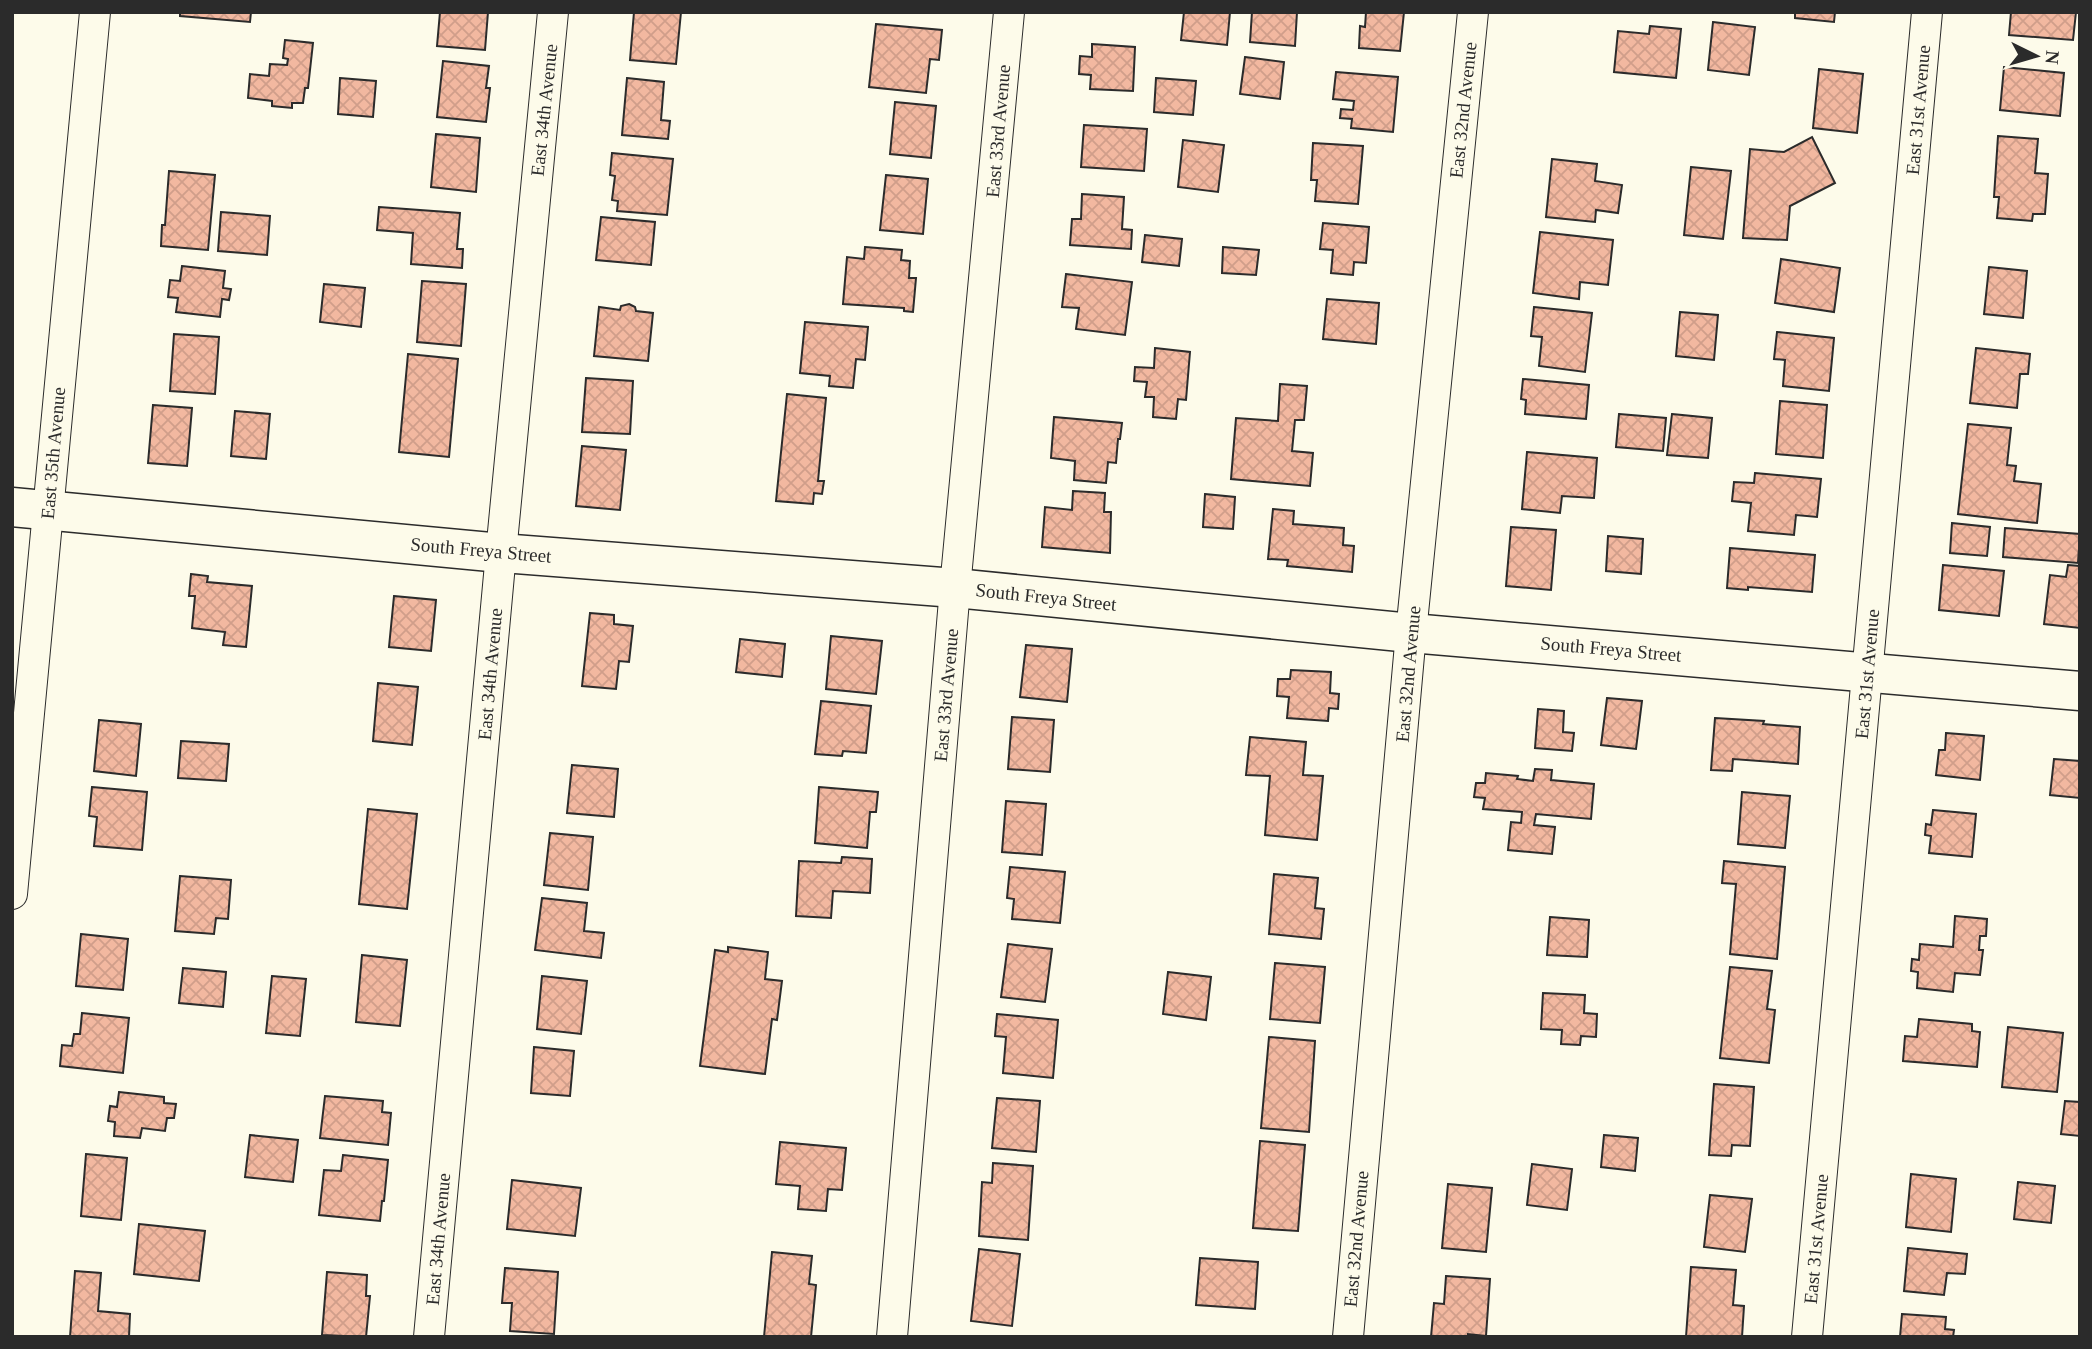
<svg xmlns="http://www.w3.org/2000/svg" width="2092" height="1349" font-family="'Times New Roman',serif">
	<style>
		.building { fill: url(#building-cross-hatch); stroke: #2b2b2b; stroke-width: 2 }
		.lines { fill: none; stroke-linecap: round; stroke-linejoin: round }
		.street-casing { stroke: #2b2b2b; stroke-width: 32 }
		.secondary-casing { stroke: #2b2b2b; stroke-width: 41 }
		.street { stroke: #fdfbea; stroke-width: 30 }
		.secondary { stroke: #fdfbea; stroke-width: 38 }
		.labels { text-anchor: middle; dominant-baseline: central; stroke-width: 5; stroke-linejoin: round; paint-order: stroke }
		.street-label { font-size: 19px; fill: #2b2b2b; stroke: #fdfbea }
	</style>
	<defs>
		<pattern id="building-cross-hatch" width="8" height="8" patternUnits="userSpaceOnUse" patternTransform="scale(1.75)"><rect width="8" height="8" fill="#f2b8a0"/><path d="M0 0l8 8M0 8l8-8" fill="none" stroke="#d09e8a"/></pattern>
	</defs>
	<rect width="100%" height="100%" fill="#fdfbea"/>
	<path class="building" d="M180 12H251L250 22 180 16Z
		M440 12H488L485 50 437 46Z
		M634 12H681L676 64 630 60Z
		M1184 12H1230L1227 45 1181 40Z
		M1252 12H1297L1295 46 1250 42Z
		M1366 12H1404L1400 51 1359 48 1360 26 1365 27Z
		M1795 12H1835L1834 22 1795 18Z
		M2011 12H2076L2073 40 2009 35Z
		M1713 22 1755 27 1749 75 1708 70Z
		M876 24 942 30 939 60 930 59 926 93 869 87Z
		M1650 26 1681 29 1676 78 1614 72 1618 31 1649 34Z
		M285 40 313 43 308 88H305L303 103H292V108L272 106V101L248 98 250 74 269 76 270 64 287 65 288 59 283 58Z
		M1092 44 1135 47 1133 91 1090 89 1091 75 1079 74 1080 56 1092 57Z
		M1245 57 1284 62 1280 99 1240 94Z
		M443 61 489 66 486 88H490L486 122 437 117Z
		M2004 67 2064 73 2060 116 2000 110Z
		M1819 69 1863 74 1857 133 1813 128Z
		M1336 72 1398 77 1393 132 1351 128 1352 119 1340 118 1341 109 1353 110 1354 101 1333 99Z
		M340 78 376 81 373 117 338 114Z
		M627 78 664 82 661 120 670 121 668 139 622 135Z
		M1156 78 1196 81 1193 115 1154 112Z
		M895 102 936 106 931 158 890 154Z
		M1084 125 1147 129 1144 171 1081 167Z
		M436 134 480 138 476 192 431 187Z
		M1998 136 2038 139 2035 173 2048 174 2045 214H2033L2032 221 1997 218 1999 197H1994Z
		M1812 137 1835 183 1790 206 1787 240 1743 238 1750 149 1784 152Z
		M1183 140 1224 145 1218 192 1178 187Z
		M1313 143 1363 146 1358 204 1315 201 1317 180H1311Z
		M612 153 673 159 667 215 617 211 618 201 612 200 615 176 610 175Z
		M1552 159 1597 164 1595 181 1622 185 1618 213 1596 210 1595 222 1546 217Z
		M1691 167 1731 171 1723 239 1684 235Z
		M169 171 215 175 208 250 161 246 162 225H165Z
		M886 175 928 179 923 234 880 230Z
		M1082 194 1124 197 1122 229 1132 230 1131 249 1070 245 1072 219H1081Z
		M379 207 460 213 457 249H463L462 268 411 264 413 233 377 230Z
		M221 212 270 216 267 255 218 251Z
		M601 217 655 222 651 265 596 260Z
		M1323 223 1369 227 1366 263 1354 262 1353 275 1331 273 1333 250 1320 249Z
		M1540 232 1613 240 1608 285 1580 282 1579 299 1533 293Z
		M1145 235 1182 239 1179 266 1142 262Z
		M865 247 902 250 901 260 910 261 909 278H916L913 312 904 311V308L843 304 847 257 864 259Z
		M1223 247 1259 250 1256 275 1222 273Z
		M1781 259 1840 268 1834 312 1775 303Z
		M182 266 225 271 223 288 231 289 229 300 222 299 220 317 176 312 178 298 168 297 170 280 180 281Z
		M1989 267 2027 271 2023 318 1984 314Z
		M1066 274 1132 282 1125 335 1076 329 1079 308 1062 307Z
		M422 281 466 284 461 346 417 342Z
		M324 284 365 288 361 327 320 322Z
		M1327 299 1379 303 1376 344 1323 339Z
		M629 304 635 307 636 311 653 313 648 361 594 356 599 307 620 310 621 306Z
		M1534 307 1592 313 1585 372 1539 366 1542 337 1531 336Z
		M1680 312 1718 315 1714 360 1676 356Z
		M805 322 868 327 865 360 856 359 853 388 829 386 830 376 800 373Z
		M1777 332 1834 338 1829 391 1783 386 1785 360 1774 359Z
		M174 334 219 337 215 394 170 391Z
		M1155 348 1190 352 1186 400 1178 399 1176 419 1153 417 1154 397H1145L1147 382 1134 381 1135 367 1154 368Z
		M1976 348 2030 354 2028 374H2020L2017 408 1970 403Z
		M408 354 458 359 449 457 399 452Z
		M586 378 633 381 630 434 582 432Z
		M1523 379 1589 385 1586 419 1525 414 1526 400 1521 399Z
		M1280 384 1307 386 1304 420H1295L1292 451 1313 453 1310 486 1231 479 1236 418 1278 421Z
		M787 394 826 398 818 481H824L822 494 814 493 813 504 776 501Z
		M1780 401 1827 405 1823 458 1776 454Z
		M153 405 192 408 187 466 148 463Z
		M235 411 270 414 266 459 231 456Z
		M1619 414 1666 418 1663 451 1616 447Z
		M1672 414 1712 418 1708 458 1667 455Z
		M1054 417 1122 423 1120 439H1118L1116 463 1108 462 1106 483 1074 480 1075 461 1051 458Z
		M1968 424 2011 428 2007 465 2016 466 2014 481 2041 484 2037 523 1958 514Z
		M582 446 626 450 620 510 576 506Z
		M1527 452 1597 458 1594 498 1562 496 1560 513 1522 509Z
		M1755 473 1821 479 1817 517 1796 515 1794 535 1748 531 1751 503 1732 501 1734 482 1754 483Z
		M1073 491 1105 493 1104 512H1111L1110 553 1042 547 1045 507 1072 510Z
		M1205 494 1235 497 1233 529 1203 527Z
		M1273 509 1294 511 1293 524 1344 528 1343 545 1354 546 1352 572 1287 566 1288 560 1268 559Z
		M1952 523 1990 527 1987 556 1950 553Z
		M1511 527 1556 530 1551 590 1506 586Z
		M2005 528 2080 534 2078 563 2003 557Z
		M1608 536 1643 539 1641 574 1606 571Z
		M1730 548 1815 555 1812 592 1748 587V590L1727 588Z
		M1943 565 2004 571 1999 616 1939 610Z
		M2068 565 2080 566V628L2044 624 2050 575 2066 577Z
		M191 574 208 576 207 582 252 586 246 647 223 645 225 632 192 628 195 596H189Z
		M394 596 436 600 431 651 389 647Z
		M590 613 614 615V624L633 626 629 662 619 661 616 689 582 686Z
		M831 636 882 641 876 694 826 689Z
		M740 639 785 644 782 677 736 672Z
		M1026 645 1072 649 1067 702 1020 697Z
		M1291 670 1331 672 1330 693 1339 694 1338 709 1329 708 1328 721 1287 718 1289 697 1277 696 1278 679H1290Z
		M378 683 418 687 412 745 373 741Z
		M1607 698 1642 701 1636 749 1601 745Z
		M821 701 871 706 866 753 843 751 842 756 815 754Z
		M1538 709 1564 711 1563 732 1574 733 1572 751 1535 748Z
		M1012 717 1054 720 1050 772 1008 769Z
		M1715 718 1764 721 1763 724 1800 727 1798 764 1733 759 1732 771 1711 770Z
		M99 720 141 724 136 776 94 771Z
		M1946 733 1984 736 1980 780 1936 775 1939 750H1945Z
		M1250 737 1306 742 1303 775 1323 776 1317 840 1265 835 1270 776 1246 775Z
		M181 741 229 744 226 781 178 778Z
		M2054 759 2080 761V798L2050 795Z
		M572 765 618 769 614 817 567 813Z
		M1535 769 1552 770 1551 780 1594 784 1591 819 1536 814 1534 825 1555 827 1552 854 1508 850 1511 822 1521 823 1522 812 1483 809 1485 798 1474 797 1476 783H1485L1486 773 1518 776 1517 779 1533 781Z
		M92 787 147 792 142 850 94 846 97 817 89 816Z
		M819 787 878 792 876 812H870L867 848 815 843Z
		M1742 792 1790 796 1785 848 1738 844Z
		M1006 801 1046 804 1042 855 1002 852Z
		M368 809 417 814 407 909 359 904Z
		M1933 810 1976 814 1972 857 1929 853 1931 836 1925 835 1926 824 1931 825Z
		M550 833 593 837 588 890 544 885Z
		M842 857 872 859 870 893 833 891 831 918 796 916 799 861 841 863Z
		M1724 861 1785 867 1777 959 1730 954 1736 884 1722 883Z
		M1010 867 1065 872 1060 923 1012 919 1014 899 1007 898Z
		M1274 874 1318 878 1315 908 1324 909 1321 939 1269 934Z
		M180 876 231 880 228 919 216 918 214 934 175 931Z
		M542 898 587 903 584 931 604 933 601 958 535 950Z
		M1955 916 1987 919 1986 936H1980L1979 950H1983L1980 975 1955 973 1953 992 1917 988 1918 972 1911 971 1912 959 1919 960 1920 944 1953 947Z
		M1550 917 1589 920 1587 957 1547 955Z
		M81 934 128 939 123 990 76 986Z
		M1008 944 1052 949 1045 1002 1001 997Z
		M728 947 768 952 765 979 782 981 777 1020 772 1019 765 1074 700 1066 715 950 728 952Z
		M362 955 407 960 400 1026 356 1022Z
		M1275 963 1325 967 1320 1023 1270 1019Z
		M1730 967 1772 971 1767 1009 1775 1010 1769 1063 1720 1058Z
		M183 968 226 972 223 1007 179 1003Z
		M1168 972 1211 977 1206 1020 1163 1014Z
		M272 976 306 979 300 1036 266 1033Z
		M542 976 587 981 581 1034 537 1029Z
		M1543 993 1585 995 1584 1013 1597 1014 1596 1037 1581 1036 1580 1045 1561 1044 1562 1030 1541 1029Z
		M82 1013 129 1018 123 1073 60 1066 62 1045 72 1046 74 1034H80Z
		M997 1014 1058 1020 1053 1078 1003 1073 1006 1037 995 1036Z
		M1919 1019 1972 1024V1031L1980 1032 1977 1067 1903 1061 1905 1036 1917 1037Z
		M2008 1027 2063 1033 2057 1092 2002 1087Z
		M1269 1037 1315 1041 1309 1132 1261 1128Z
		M534 1047 574 1051 570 1096 531 1093Z
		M1714 1084 1754 1087 1750 1146 1732 1145 1731 1156 1709 1155Z
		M119 1092 164 1097V1103L176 1104 174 1118H167L165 1131 142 1128 140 1138 114 1136 115 1122 108 1121 110 1106 117 1107Z
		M325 1096 383 1101 382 1112 391 1113 388 1145 320 1138Z
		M997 1098 1040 1101 1036 1152 992 1148Z
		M2065 1101 2080 1102V1136L2061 1134Z
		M250 1135 298 1140 293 1182 245 1177Z
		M1604 1135 1638 1138 1635 1171 1601 1167Z
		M1260 1141 1305 1145 1298 1231 1253 1228Z
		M780 1142 846 1148 842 1190 828 1189 826 1211 798 1209 800 1186 776 1184Z
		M86 1154 127 1158 121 1220 81 1216Z
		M343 1155 388 1160 384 1201H382L380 1221 319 1215 324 1170 341 1171Z
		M993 1163 1033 1166 1028 1240 979 1236 982 1182 992 1183Z
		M1532 1164 1572 1169 1567 1210 1527 1205Z
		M1911 1174 1956 1179 1951 1232 1906 1227Z
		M512 1180 581 1188 575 1236 507 1229Z
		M2018 1182 2055 1186 2051 1223 2014 1219Z
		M1448 1184 1492 1188 1486 1252 1442 1248Z
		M1710 1195 1752 1199 1745 1252 1704 1247Z
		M139 1224 205 1231 199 1281 134 1274Z
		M1908 1248 1967 1254 1965 1274 1947 1273 1944 1295 1904 1291Z
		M979 1249 1020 1254 1012 1326 971 1321Z
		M772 1252 812 1256 809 1284 816 1285 811 1337H764Z
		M1200 1258 1258 1262 1255 1309 1196 1305Z
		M1691 1267 1736 1270 1733 1305 1744 1306 1742 1337H1686Z
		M505 1268 558 1272 554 1334 510 1331 512 1303H502Z
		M75 1271 101 1273 98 1311 130 1314 129 1337H70Z
		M327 1272 367 1275 366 1296H370L366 1337 322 1335Z
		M1446 1276 1490 1279 1486 1336 1468 1334V1337H1431L1434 1303 1444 1304Z
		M1902 1314 1946 1317 1945 1329 1954 1330 1953 1337H1900Z"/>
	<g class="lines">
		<g class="street-casing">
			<path id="street" d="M12 894 95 12
				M429 1337 501 553 553 12
				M892 1337 955 588 1009 12
				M1348 1337 1411 633 1473 12
				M1807 1337 1927 12"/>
		</g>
		<g class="secondary-casing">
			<path id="secondary" d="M12 507 501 553 955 588 1411 633 2080 691"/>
		</g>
		<use href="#street" class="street"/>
		<use href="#secondary" class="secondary"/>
	</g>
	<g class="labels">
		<g class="street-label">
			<text transform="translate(544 110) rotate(-84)">East 34th Avenue</text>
			<text transform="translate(1463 110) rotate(-84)">East 32nd Avenue</text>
			<text transform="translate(1918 110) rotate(-85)">East 31st Avenue</text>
			<text transform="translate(998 131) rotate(-85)">East 33rd Avenue</text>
			<text transform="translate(53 453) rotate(-85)">East 35th Avenue</text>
			<text transform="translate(481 550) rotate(5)">South Freya Street</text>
			<text transform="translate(1046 597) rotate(6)">South Freya Street</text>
			<text transform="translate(1611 649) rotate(5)">South Freya Street</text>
			<text transform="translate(490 674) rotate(-85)">East 34th Avenue</text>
			<text transform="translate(1408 674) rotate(-85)">East 32nd Avenue</text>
			<text transform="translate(1867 674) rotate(-85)">East 31st Avenue</text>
			<text transform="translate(946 695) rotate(-85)">East 33rd Avenue</text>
			<text transform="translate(438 1239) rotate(-85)">East 34th Avenue</text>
			<text transform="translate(1356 1239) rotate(-85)">East 32nd Avenue</text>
			<text transform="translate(1816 1239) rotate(-85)">East 31st Avenue</text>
		</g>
	</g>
	<rect width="2092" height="1349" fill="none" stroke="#2b2b2b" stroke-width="28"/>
	<g transform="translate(2036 56) rotate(95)" stroke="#fdfbea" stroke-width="5" paint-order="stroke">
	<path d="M0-5L12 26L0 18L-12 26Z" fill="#2b2b2b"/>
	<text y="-10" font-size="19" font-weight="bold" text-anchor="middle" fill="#2b2b2b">N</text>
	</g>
</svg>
